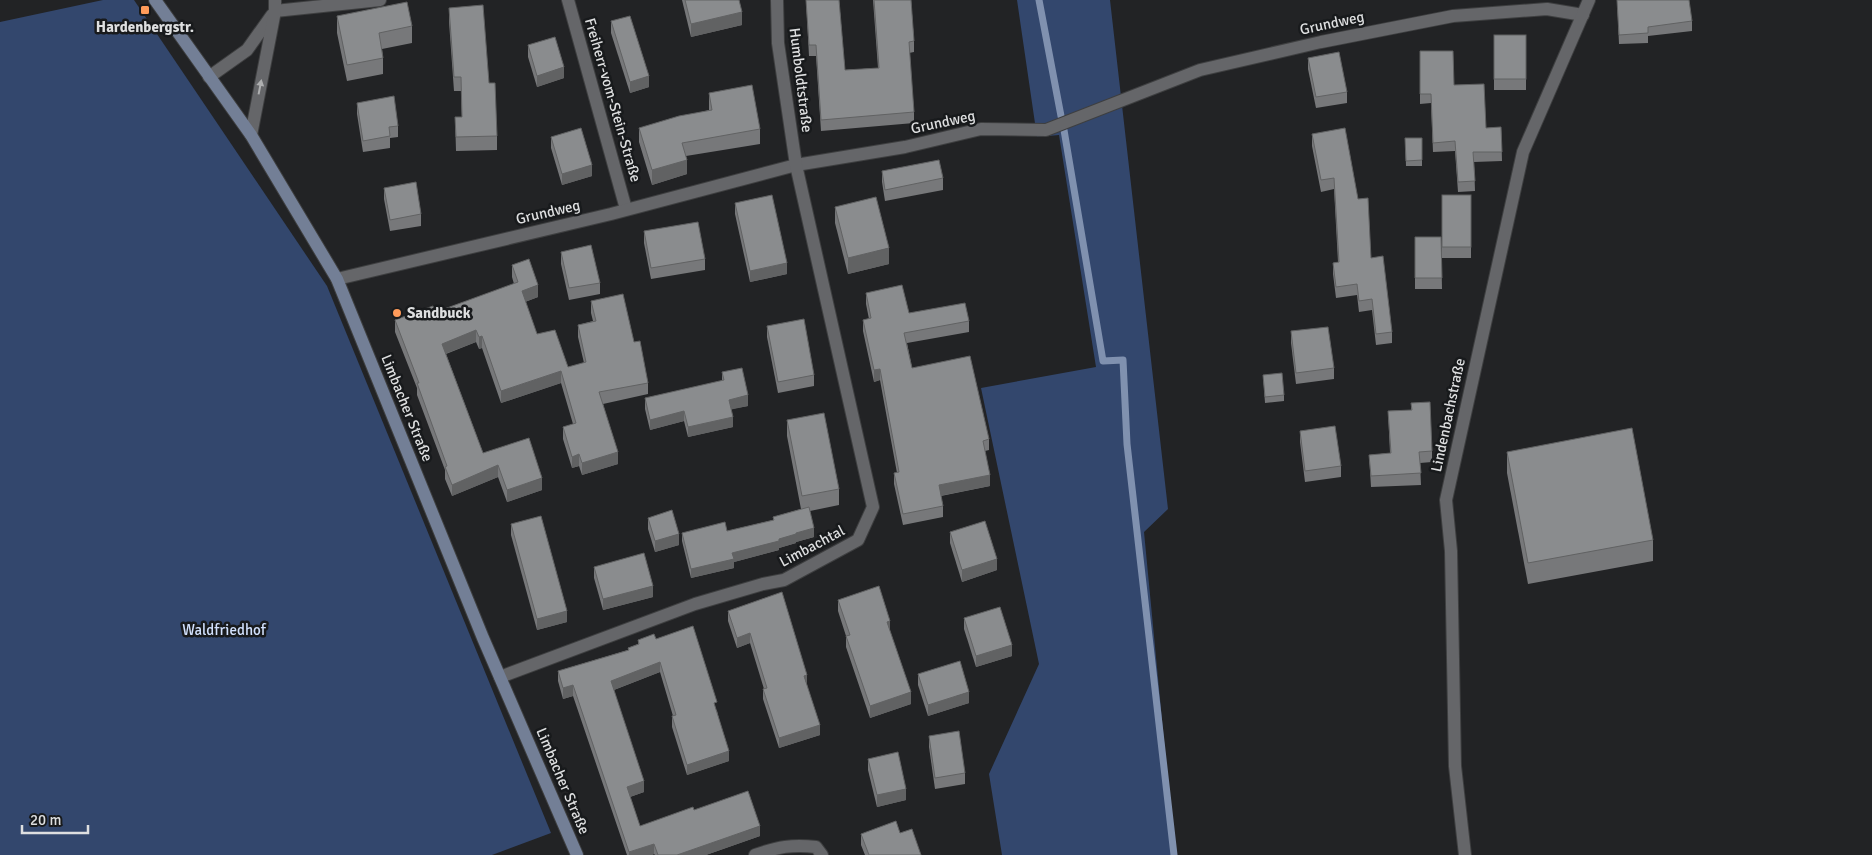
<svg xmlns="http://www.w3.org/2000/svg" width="1872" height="855" font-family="Signika,sans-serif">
<rect width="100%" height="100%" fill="#222325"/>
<g fill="#33476d">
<polygon points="103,0 134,0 327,286 551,833 492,855 0,855 0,22"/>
<polygon points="1017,0 1110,0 1168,509 1144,532 1175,855 1002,855 989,774 1039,664 981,388 1096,367 1059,135 1037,137"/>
</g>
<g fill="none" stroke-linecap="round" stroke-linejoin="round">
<g stroke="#8091af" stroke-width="7">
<polyline points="1039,0 1061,116"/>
<polyline points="1064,130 1103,361 1123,360 1127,444 1174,855"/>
</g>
<defs>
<g id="street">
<polyline points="568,0 626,209"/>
<polyline points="275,11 380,0"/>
<polyline points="209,77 247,50 272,15"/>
<polyline points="251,135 275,11 275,0"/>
<polyline points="337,279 611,214 796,165 905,147 981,129 1046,130 1200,70 1321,42 1453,16 1547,9 1583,15"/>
<polyline points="500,677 695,604 763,584 784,580 858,540 873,507 796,165 778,43 777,0"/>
<path d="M755,855C778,847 792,844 816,847L822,855"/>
<polyline points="1465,855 1455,766 1451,551 1446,500 1523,152 1589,0"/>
</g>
<polyline id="secondary" points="155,0 251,135 337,279 483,638 577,855"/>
</defs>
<use href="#street" stroke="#3e3f40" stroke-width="14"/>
<use href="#secondary" stroke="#3e3f40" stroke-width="14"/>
<use href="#street" stroke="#656669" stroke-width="12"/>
<use href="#secondary" stroke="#737f96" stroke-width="12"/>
</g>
<g fill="#77787a">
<polygon points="682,0 739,0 742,25 691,37"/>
<polygon points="806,0 839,0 845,70 878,68 873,0 911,0 914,41 914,52 909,53 914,112 914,123 821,131 816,56 809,56"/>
<polygon points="1617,0 1647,0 1692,21 1692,31 1648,36 1648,43 1619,44"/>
<polygon points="449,8 489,83 497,136 497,150 456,151 455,117 462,117 461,91 454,91 449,22"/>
<polygon points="337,16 412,26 412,43 382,49 383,58 383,74 347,81 337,33"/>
<polygon points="611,21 649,87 630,93 611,33"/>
<rect x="1494" y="35" width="32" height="55"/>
<polygon points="528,45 564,78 537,87 528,57"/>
<polygon points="1420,51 1454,85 1486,128 1501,127 1502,161 1474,162 1475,191 1458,192 1455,151 1433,152 1431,103 1420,104"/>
<polygon points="1308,58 1347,92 1347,103 1316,108 1308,69"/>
<polygon points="709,93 760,129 760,144 686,156 687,174 652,185 639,142 639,128 709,110"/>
<polygon points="357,103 398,126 398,137 390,138 390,148 363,152 357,114"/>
<polygon points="1312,134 1358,199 1371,258 1392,332 1392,343 1376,345 1372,310 1359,312 1357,295 1336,298 1333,274 1333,263 1338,262 1334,189 1321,192 1312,146"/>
<polygon points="551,137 592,176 562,185 551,148"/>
<polygon points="1405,138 1422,138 1422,166 1406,166"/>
<polygon points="882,171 943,178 943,190 885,201 882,182"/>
<polygon points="384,188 421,214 421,226 390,231 384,199"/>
<rect x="1442" y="195" width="29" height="63"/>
<polygon points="735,203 787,274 750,282 735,214"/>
<polygon points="835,207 889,264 848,274 835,223"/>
<polygon points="644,231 705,259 705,270 651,279 644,243"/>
<polygon points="1415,237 1441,237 1442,289 1415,289"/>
<polygon points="561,252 600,283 600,294 569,300 561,264"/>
<polygon points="512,265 538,297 525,302 537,334 568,367 584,363 578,337 578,325 593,321 591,313 591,301 634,342 648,383 648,394 603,404 618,464 582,475 579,466 572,468 563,439 563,427 573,424 561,383 501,403 482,348 479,349 476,342 446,354 483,453 542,490 507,502 498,477 452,496 445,479 445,470 417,395 417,388 395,332 395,320 436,312 514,284 512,277"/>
<polygon points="866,293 909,313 969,321 969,332 907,343 912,368 989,439 989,450 985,451 990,486 941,496 943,506 943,517 903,525 894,484 894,473 897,473 880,380 874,382 863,331 863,320 869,319 866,304"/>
<polygon points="767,326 814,375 814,386 778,393 767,337"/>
<polygon points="1291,331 1334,368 1334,379 1296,384 1291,343"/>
<polygon points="722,372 748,406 731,409 733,427 688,437 684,421 650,430 645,409 645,398 722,381"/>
<polygon points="1263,375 1284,395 1284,401 1265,403"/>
<polygon points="1411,403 1432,451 1432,462 1420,463 1421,485 1371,487 1369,455 1390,453 1388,411 1411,410"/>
<polygon points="787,420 839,489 839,505 810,511 814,537 796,542 796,543 779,548 779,550 734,562 734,568 691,578 682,541 682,533 727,531 773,520 773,517 801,509 787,436"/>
<polygon points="1300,431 1341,466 1341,477 1305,482 1300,442"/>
<polygon points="1507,452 1653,540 1653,561 1528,584 1507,473"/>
<polygon points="648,518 679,545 655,552 648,529"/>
<polygon points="511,524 567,622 537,630 511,535"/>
<polygon points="950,532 997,570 962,582 950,543"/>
<polygon points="594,567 653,597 603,610 594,578"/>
<polygon points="838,600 911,704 870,718 846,647 846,636 838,611"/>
<polygon points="728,611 807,685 820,735 779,748 763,699 763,689 764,689 750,643 737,648 728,621"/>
<polygon points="964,618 1012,656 976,667 964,629"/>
<polygon points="656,639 717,711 729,761 687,775 672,727 672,716 673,716 660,672 614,690 644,792 630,797 640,826 694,810 760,836 706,855 655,855 654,854 652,855 627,855 573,696 563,699 558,681 558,671 628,650 628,648 638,644 638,640"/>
<polygon points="918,674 969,703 928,716 918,685"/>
<polygon points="929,736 965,773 965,784 935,789 929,747"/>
<polygon points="868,759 906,800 877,807 868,770"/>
<polygon points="861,834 921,855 865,855 861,845"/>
</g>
<g fill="#616263">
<polygon points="742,12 742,25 691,37 691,24"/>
<polygon points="564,67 564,78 537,87 537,76"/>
<polygon points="649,76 649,87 630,93 630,82"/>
<polygon points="687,160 687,174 652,185 652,170"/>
<polygon points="592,165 592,176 562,185 562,174"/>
<polygon points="889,248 889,264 848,274 848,258"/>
<polygon points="787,263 787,274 750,282 750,271"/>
<polygon points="538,285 538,297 522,303 522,291"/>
<polygon points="476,330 476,342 442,355 442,344"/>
<polygon points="482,336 482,348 479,349 479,337"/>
<polygon points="880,369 880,380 874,382 874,370"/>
<polygon points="561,371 561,383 501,403 501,391"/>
<polygon points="748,395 748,406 729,410 729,400"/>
<polygon points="684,411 684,421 650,430 650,420"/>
<polygon points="733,417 733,427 688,437 688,427"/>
<polygon points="618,452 618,464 582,475 582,463"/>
<polygon points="579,454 579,466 572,468 572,457"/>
<polygon points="498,465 498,477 452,496 452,485"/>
<polygon points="990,475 990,486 939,496 939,485"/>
<polygon points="542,478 542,490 507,502 507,490"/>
<polygon points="814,528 814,537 796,542 796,543 779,548 779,550 734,562 734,568 691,578 691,569 732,553 796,533"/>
<polygon points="679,534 679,545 655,552 655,541"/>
<polygon points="997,559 997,570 962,582 962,570"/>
<polygon points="653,586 653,597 603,610 603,599"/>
<polygon points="567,611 567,622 537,630 537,619"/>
<polygon points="890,621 890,632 887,622"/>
<polygon points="750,633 750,643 737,648 737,638"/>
<polygon points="1012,645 1012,656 976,667 976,656"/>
<polygon points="660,662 660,672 611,691 611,681"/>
<polygon points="807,675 807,685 804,676"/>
<polygon points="573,685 573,696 563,699 563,688"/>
<polygon points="911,692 911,704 870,718 870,706"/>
<polygon points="969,692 969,703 928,716 928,705"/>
<polygon points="820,725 820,735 779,748 779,738"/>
<polygon points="729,751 729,761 687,775 687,765"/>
<polygon points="644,781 644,792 627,798 627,787"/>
<polygon points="906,789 906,800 877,807 877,795"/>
<polygon points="760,826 760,836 706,855 677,855"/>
<polygon points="654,844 654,854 652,855 629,855 629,852"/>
</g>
<g fill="#8a8c8e" stroke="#616263">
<polygon points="685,0 739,0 742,12 691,24"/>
<polygon points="806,0 839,0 845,70 879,68 874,0 911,0 914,41 909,42 914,112 821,120 816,45 809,45"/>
<polygon points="1617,0 1689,0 1692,21 1648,27 1648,33 1619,35"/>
<polygon points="407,2 412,26 379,33 383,58 347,65 337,16"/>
<polygon points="483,5 489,83 495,83 497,136 456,137 455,117 462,117 461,77 454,77 449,8"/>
<polygon points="630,16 649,76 630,82 611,21"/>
<rect x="1494" y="35" width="32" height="44"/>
<polygon points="555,37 564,67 537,76 528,45"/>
<polygon points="1420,51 1453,51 1454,85 1484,84 1486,128 1501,127 1502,152 1473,152 1475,181 1458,182 1455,141 1433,143 1431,94 1420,94"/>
<polygon points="1339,52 1347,92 1316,97 1308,58"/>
<polygon points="752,85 760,129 682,143 687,160 652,170 639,128 679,116 712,110 709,93"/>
<polygon points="394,96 398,126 389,127 390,136 363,141 357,103"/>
<polygon points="581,128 592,165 562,174 551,137"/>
<polygon points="1345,128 1358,199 1368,198 1371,258 1383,256 1392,332 1376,334 1372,299 1359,301 1357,284 1336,287 1333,263 1339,262 1334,178 1321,180 1312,134"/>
<polygon points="1405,138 1422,138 1422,160 1406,161"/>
<polygon points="939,160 943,178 885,190 882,171"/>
<polygon points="416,182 421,214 390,220 384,188"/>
<polygon points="772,195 787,263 750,271 735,203"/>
<rect x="1442" y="195" width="29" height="52"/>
<polygon points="876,197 889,248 848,258 835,207"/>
<polygon points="698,222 705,259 651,268 644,231"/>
<polygon points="1415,237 1441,237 1442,278 1415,278"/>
<polygon points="591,245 600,283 569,288 561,252"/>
<polygon points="529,259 538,285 522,291 537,334 555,330 568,367 586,362 578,325 596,321 591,301 623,294 634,342 640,341 648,383 599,392 618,452 582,463 579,454 572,457 563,427 576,423 561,371 501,391 482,336 479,337 476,330 442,344 483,453 529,438 542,478 507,490 498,465 452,485 445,467 447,466 417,383 419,383 395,320 433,306 436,312 518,282 512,265"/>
<polygon points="902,285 909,313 965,303 969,321 904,333 912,368 970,356 989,439 983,441 990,475 939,485 943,506 903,514 894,473 899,472 880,369 874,370 863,320 871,318 866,293"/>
<polygon points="804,319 814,375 778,382 767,326"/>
<polygon points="1328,327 1334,368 1296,373 1291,331"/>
<polygon points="742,368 748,395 729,400 733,417 688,427 684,411 650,420 645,398 724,380 722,372"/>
<polygon points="1282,373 1284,395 1265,397 1263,375"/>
<polygon points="1430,402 1432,451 1419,452 1421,473 1371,476 1369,455 1391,453 1388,411 1412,410 1411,403"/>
<polygon points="824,413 839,489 802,496 787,420"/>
<polygon points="1335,426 1341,466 1305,471 1300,431"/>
<polygon points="1632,428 1653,540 1528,563 1507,452"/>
<polygon points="809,507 814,528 796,533 796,534 779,539 779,541 732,553 734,559 691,569 682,533 725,522 727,531 774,520 773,517"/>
<polygon points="672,510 679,534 655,541 648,518"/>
<polygon points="541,516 567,611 537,619 511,524"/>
<polygon points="985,521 997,559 962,570 950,532"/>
<polygon points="644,553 653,586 603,599 594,567"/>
<polygon points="879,586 890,621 887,622 911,692 870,706 846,636 850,635 838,600"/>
<polygon points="782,592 807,675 804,676 820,725 779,738 763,689 767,688 750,633 737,638 728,611"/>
<polygon points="1000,607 1012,645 976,656 964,618"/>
<polygon points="693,626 717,702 714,703 729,751 687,765 672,716 676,715 660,662 611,681 644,781 627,787 640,826 693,807 694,810 748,791 760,826 677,855 658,855 654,844 629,852 573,685 563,688 558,671 629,650 628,648 639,644 638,640 654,634 656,639"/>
<polygon points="960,661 969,692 928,705 918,674"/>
<polygon points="959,731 965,773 935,778 929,736"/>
<polygon points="898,752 906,789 877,795 868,759"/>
<polygon points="896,821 900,833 912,829 921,855 869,855 861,834"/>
</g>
<defs><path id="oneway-solid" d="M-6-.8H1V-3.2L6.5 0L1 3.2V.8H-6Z" transform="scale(1.25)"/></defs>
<use fill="#aeafb0" href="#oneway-solid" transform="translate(260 87) rotate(-79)"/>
<g fill="#ff9b5a" stroke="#181a1c" stroke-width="2">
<rect x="140" y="5" width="10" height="10" rx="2.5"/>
<circle cx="397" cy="313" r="5"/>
</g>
<g text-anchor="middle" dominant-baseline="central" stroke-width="5" stroke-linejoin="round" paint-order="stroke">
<g font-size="15" fill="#dedfe0" stroke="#181a1c">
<text transform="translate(1332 23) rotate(-12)">Grundweg</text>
<text transform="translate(801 80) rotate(83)">Humboldtstraße</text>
<text transform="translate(613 100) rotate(74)">Freiherr-vom-Stein-Straße</text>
<text transform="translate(943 122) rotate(-12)">Grundweg</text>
<text transform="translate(548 212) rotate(-13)">Grundweg</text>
<text transform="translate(407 408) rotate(68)">Limbacher Straße</text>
<text transform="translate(1448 415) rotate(-78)">Lindenbachstraße</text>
<text transform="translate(812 546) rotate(-28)">Limbachtal</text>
<text transform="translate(563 781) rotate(67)">Limbacher Straße</text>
</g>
<g font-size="15" font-weight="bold" fill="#dedfe0" stroke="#181a1c">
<text x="145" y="27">Hardenbergstr.</text>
<text x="407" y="313" text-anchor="start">Sandbuck</text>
</g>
<g font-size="15" fill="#d2e1fd" stroke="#181a1c">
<text x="224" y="630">Waldfriedhof</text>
</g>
</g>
<path d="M22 825v8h66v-8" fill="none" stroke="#dedfe0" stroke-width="2.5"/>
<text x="30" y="825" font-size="15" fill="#dedfe0" stroke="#181a1c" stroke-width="4" paint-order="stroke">20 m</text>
</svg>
